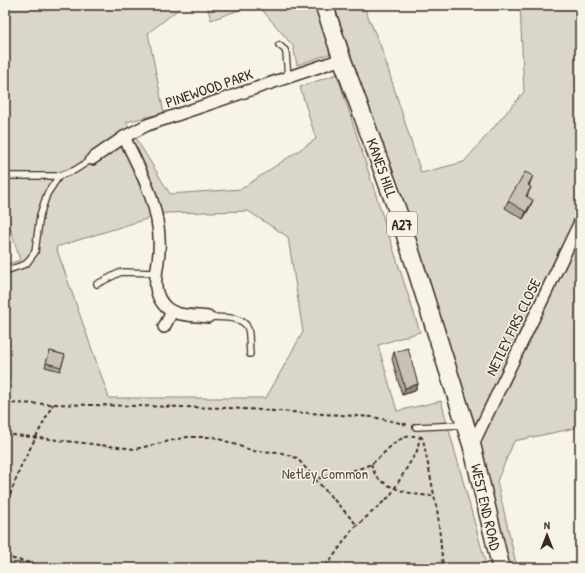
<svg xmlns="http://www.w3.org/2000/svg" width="585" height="573" font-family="'Patrick Hand',sans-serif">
<rect width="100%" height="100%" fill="#f7f3e8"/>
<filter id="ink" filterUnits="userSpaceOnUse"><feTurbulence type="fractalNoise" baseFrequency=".025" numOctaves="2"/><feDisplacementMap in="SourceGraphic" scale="8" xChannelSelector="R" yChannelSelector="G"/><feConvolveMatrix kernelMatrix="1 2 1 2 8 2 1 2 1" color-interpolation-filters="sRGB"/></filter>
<g filter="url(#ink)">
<g fill="#dbd6cb" stroke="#8b8074" fill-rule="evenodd">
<path d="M5,5H184L148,33L164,113L126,122L170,194L241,189L316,139L300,87L337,74L420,332L378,345L397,411L441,401L487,568H5V265L20,260L5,211ZM248,211L288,237L303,332L266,398H109L56,247L166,213Z"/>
<polygon points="207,5 253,5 211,20"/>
<polygon points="258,5 316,5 332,53 297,65 293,46"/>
<polygon points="334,5 363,5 381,47 421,173 464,162 524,92 520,5 580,5 580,427 514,441 497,481 517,568 508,568 431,293"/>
</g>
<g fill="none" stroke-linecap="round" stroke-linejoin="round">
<defs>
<g id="lane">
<polyline points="279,45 285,50 286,53 288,77"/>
<polyline points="5,176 59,176 75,170 92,159"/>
<polyline points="5,271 26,264 35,252 40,215 47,194 59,176"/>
<polyline points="97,284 121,272 156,273"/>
<path d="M208,317C219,318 244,315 248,329C250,336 249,346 250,354"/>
<polyline points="416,427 463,425"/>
</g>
<g id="street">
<path d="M124,137C142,173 162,210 159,252C158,270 150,288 163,304C172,317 194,315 208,317"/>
<polyline points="92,159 124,137 147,125 342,59"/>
<polyline points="164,327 172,312"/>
<polyline points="472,446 580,222"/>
</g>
<polyline id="primary" points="324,5 342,59 399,215 472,446 501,568"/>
</defs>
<use href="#lane" stroke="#3b2a1e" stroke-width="8"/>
<use href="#street" stroke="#3b2a1e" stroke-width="14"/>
<use href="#primary" stroke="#3b2a1e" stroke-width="20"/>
<g stroke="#3b2a1e" stroke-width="2" stroke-dasharray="4 3" stroke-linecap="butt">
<polyline points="5,403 228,408 373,417 409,425"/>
<path d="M5,434L135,449L187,437H214L253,451L279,452L297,458L315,479C333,475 352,472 369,465C384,458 393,435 415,436"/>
<polyline points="420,436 423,439 438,515 443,568"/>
<path d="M371,464C373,468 374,475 378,478C391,490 417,496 434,496"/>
<polyline points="315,479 357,525"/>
<polyline points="5,508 21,466 53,404"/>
<polyline points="5,557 52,568"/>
<polyline points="18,568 20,561"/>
<polyline points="318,568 328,564 352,530 390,496 417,451 420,436"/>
</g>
<use href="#lane" stroke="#f7f3e8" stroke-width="5.5"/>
<use href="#street" stroke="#f7f3e8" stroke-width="11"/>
<use href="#primary" stroke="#f7f3e8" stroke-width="17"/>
</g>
<g fill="#aca69d" stroke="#3b2a1e">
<polygon points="530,183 529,186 528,194 527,196 530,207 523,219 505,208 508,201"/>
<polygon points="50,351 65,355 60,371 45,367"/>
<polygon points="394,352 418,384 415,391 402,395 392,359"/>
</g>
<g fill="#8c877f" stroke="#3b2a1e">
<polygon points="533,176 530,183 525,192 528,185"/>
<polygon points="531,187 528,194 523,203 526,196"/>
<polygon points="533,200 530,207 523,219 526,212"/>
<polygon points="418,384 415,391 402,395 405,388"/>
</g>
<g fill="#c8c1b6" stroke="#3b2a1e">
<polygon points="525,172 533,176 528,185 531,187 526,196 533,200 526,212 508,201"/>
<polygon points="408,348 418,384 405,388 394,352"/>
<polygon points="50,351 65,355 61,367 46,363"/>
</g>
</g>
<g text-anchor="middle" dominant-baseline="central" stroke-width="3" stroke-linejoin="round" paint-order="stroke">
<rect fill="#f7f3e8" stroke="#73665b" stroke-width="1" x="387" y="212" width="30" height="24" rx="3"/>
<g font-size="14" font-weight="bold" fill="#3b2a1e">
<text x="402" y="224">A27</text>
</g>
<g font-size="15" fill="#3b2a1e" stroke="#f7f3e8">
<text transform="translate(209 88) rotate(-19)">PINEWOOD PARK</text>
<text transform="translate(382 168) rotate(70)">KANES HILL</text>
<text transform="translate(513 327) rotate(-64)">NETLEY FIRS CLOSE</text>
<text transform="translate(486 507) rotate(77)">WEST END ROAD</text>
</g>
<g font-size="15" fill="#5b4c41" stroke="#f7f3e8">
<text x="325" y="473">Netley Common</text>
</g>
</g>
<rect width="585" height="573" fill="none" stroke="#f7f3e8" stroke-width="20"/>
<rect x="10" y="10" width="565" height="553" fill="none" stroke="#3b2a1e" stroke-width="1.5" filter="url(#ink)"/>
<g transform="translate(547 535)" stroke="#f7f3e8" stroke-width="3" paint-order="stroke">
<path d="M0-3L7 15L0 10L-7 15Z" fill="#3b2a1e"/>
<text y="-6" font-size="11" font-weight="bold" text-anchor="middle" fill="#3b2a1e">N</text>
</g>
</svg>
